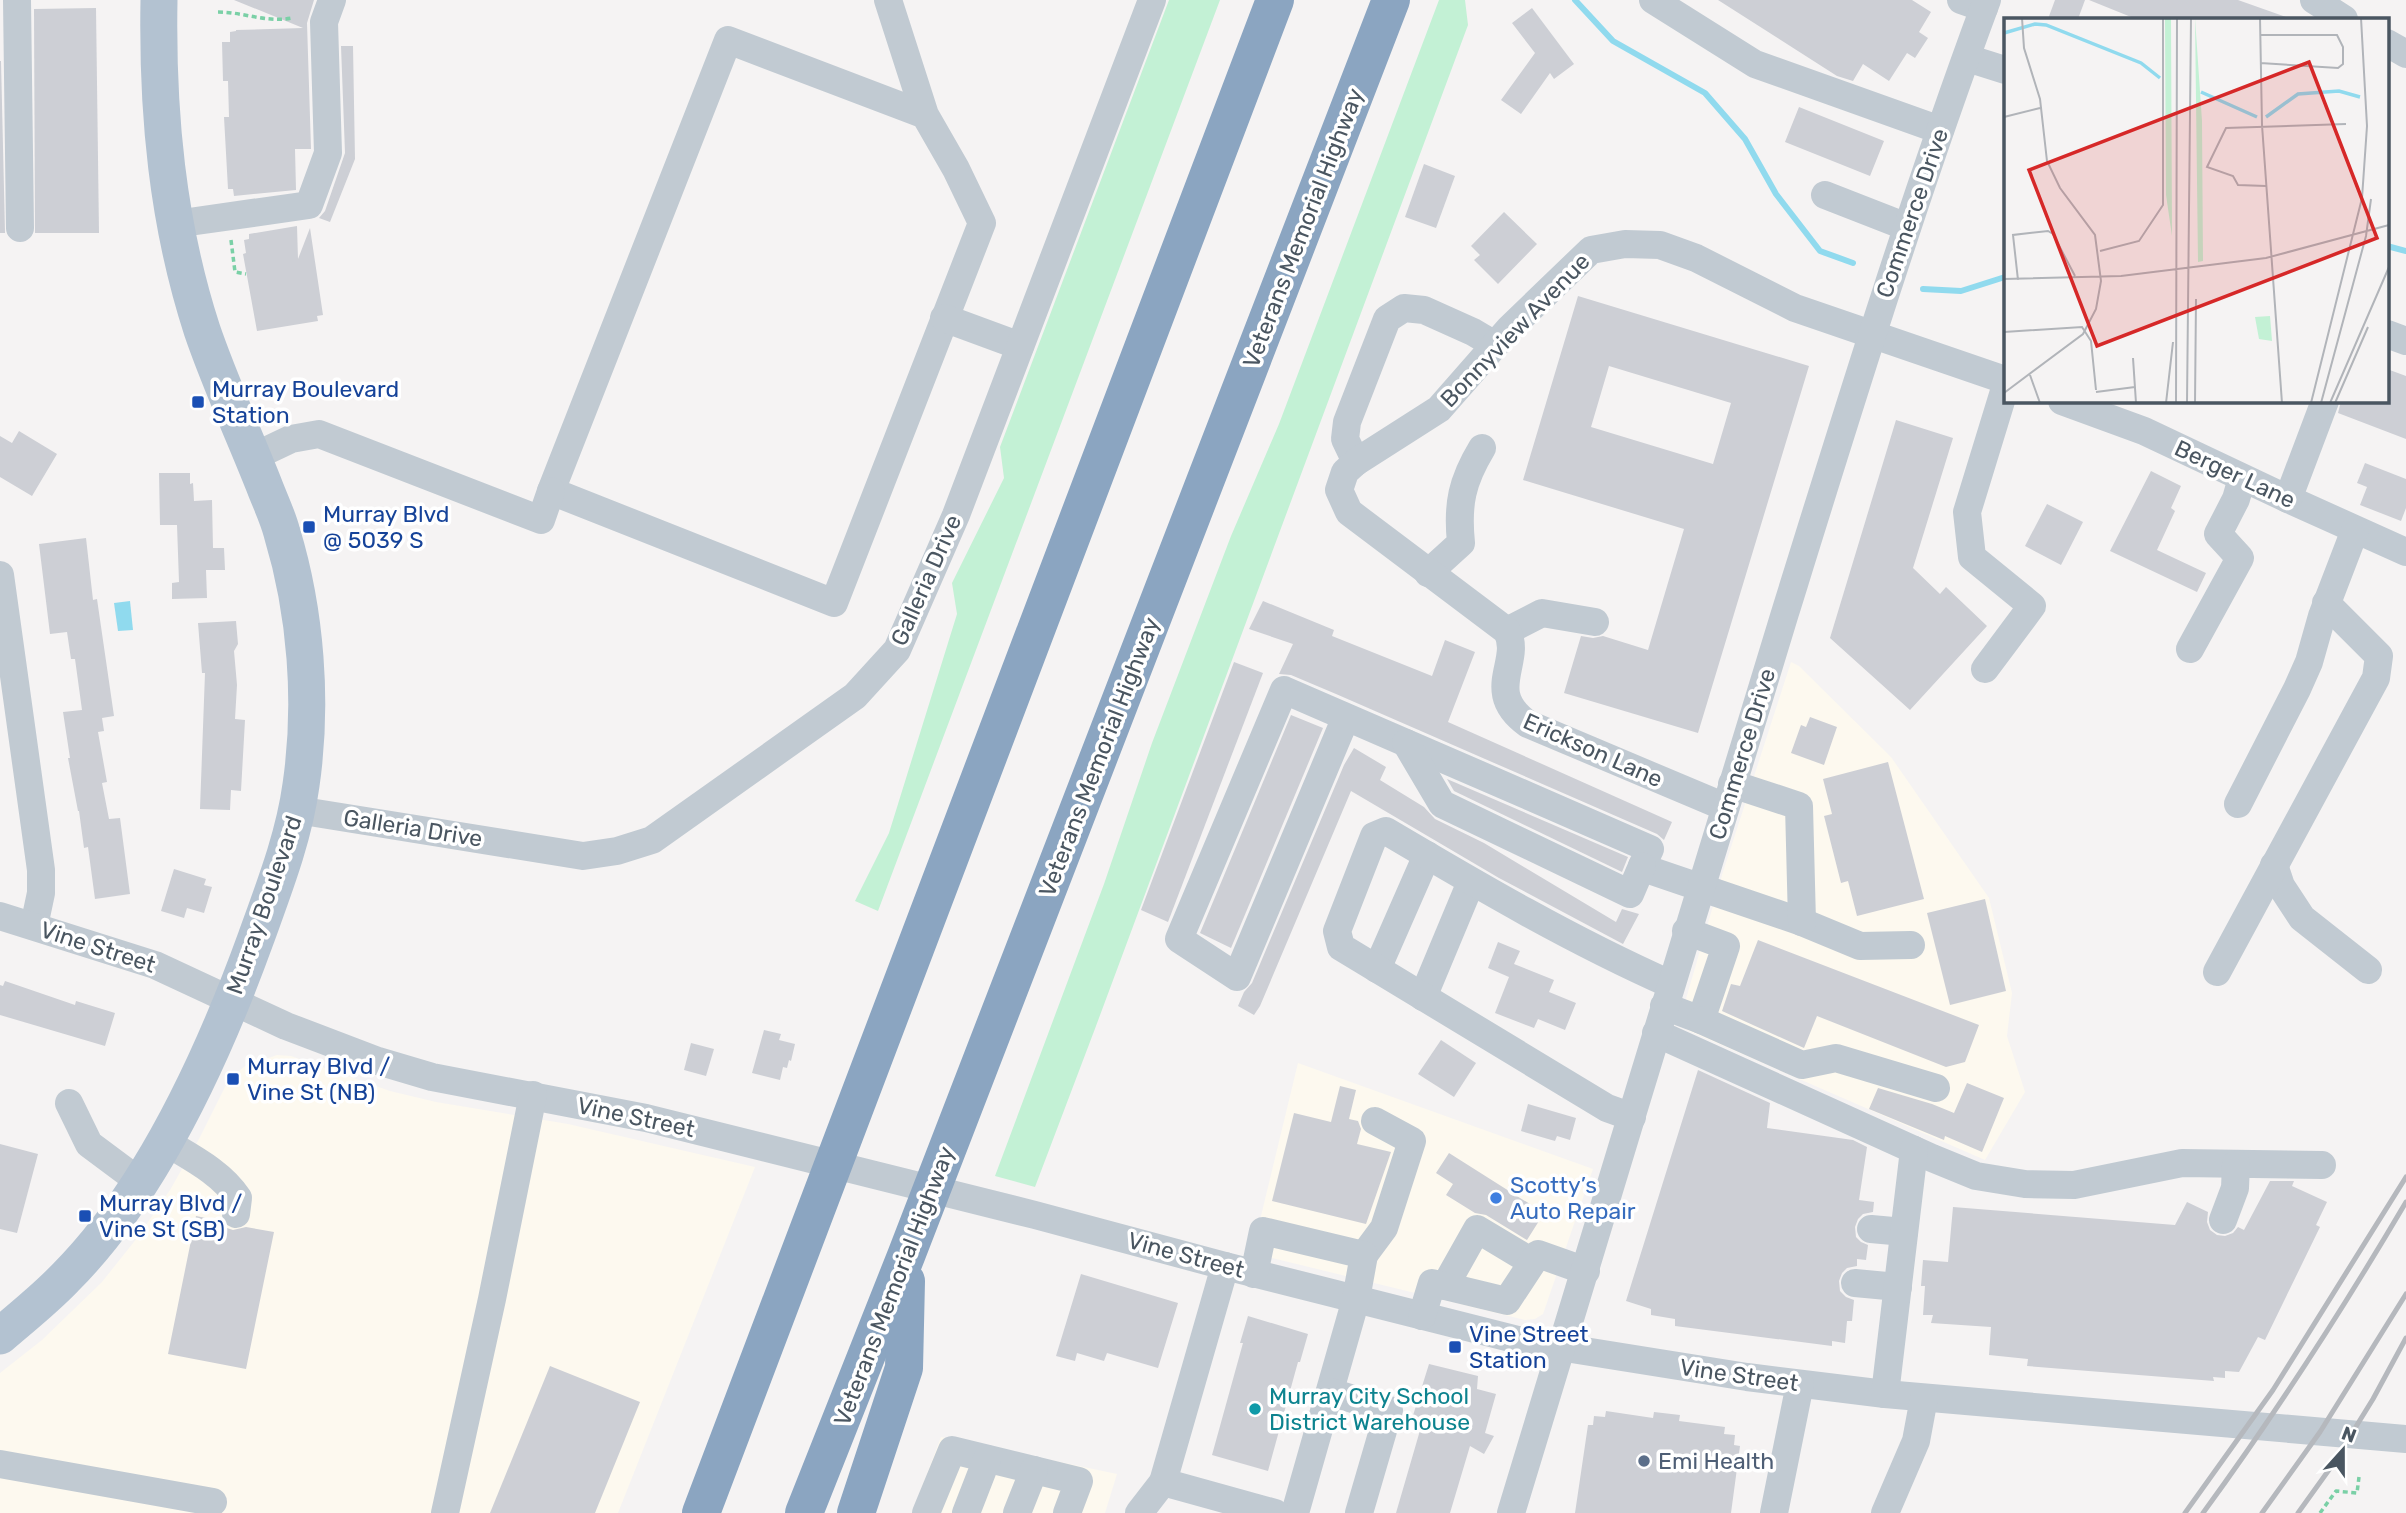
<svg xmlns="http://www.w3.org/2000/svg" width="2406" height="1513" font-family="Rubik,sans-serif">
<rect width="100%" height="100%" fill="#f5f3f3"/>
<g fill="#fdf9ef">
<polygon points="1791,662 1799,666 1891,757 1989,898 2012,993 2007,1036 2025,1092 1985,1160 1687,1030 1679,1023 1722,875"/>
<polygon points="277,1055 291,1056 390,1091 436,1102 568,1124 755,1167 618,1513 0,1513 0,1373 42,1340 102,1282 137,1238 170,1190 199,1139 225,1087 233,1076 245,1066"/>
<polygon points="1298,1063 1593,1169 1543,1314 1535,1319 1525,1320 1252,1253"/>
<polygon points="941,1437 1117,1474 1105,1513 912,1513"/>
</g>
<g fill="#c3f1d5">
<polygon points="1169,0 1220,0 878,911 855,901 889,833 957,614 952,583 1004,478 1000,447"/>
<polygon points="1439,0 1465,0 1468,25 1096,1026 1035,1187 995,1176 1104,884 1152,743 1231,536 1279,424"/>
</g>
<polygon fill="#90daee" points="130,601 133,630 118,631 114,603"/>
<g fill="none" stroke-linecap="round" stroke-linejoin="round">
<g stroke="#90daee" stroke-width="6">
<polyline points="1575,0 1613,41 1705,93 1745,139 1776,194 1820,251 1853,263"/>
<polyline points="2387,246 2406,251"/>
<polyline points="1923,289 1961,291 2005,277"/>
</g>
</g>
<g fill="#cdcfd5" fill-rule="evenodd">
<polygon points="234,0 314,0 307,23 311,149 295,149 296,190 234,196 233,189 228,189 224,117 229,117 228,81 223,81 222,42 230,42 230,32 236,31 236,30 303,28"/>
<polygon points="1718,0 1912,0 1931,12 1919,32 1928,38 1915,58 1907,53 1889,81 1863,64 1853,81 1837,76"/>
<polygon points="2055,0 2085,0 2078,19 2048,19"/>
<polygon points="2089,0 2238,0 2286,17 2285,19 2136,19"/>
<polygon points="96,8 99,233 35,233 34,9"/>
<polygon points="1532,8 1574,64 1554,79 1550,73 1521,114 1501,100 1535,53 1512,23"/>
<polygon points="341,46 353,46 355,159 330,222 319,218 325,211 345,153"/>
<polygon points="0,61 1,61 5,233 0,233"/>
<polygon points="1799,107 1884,141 1870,176 1785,142"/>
<polygon points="1424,164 1455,176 1436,228 1405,217"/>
<polygon points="1504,212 1537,244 1498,284 1474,260 1480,255 1471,246"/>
<polygon points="297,226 298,259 310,228 323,315 317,316 318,321 257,331 243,254 246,253 244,240 249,239 249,234"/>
<path d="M1578,296L1809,366L1698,733L1564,693L1581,636L1593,638L1603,636L1648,650L1684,529L1523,480ZM1609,366L1731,403L1713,464L1591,427Z"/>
<polygon points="2387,369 2406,376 2406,439 2338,413 2341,401 2387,401"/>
<polygon points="1896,420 1953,438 1913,568 1940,594 1946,587 1987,626 1910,710 1830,638"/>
<polygon points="19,431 57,454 32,496 0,477 0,436 12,443"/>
<polygon points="2365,463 2406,479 2406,508 2401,521 2360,505 2367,487 2357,483"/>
<polygon points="2151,471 2181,486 2171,508 2175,511 2157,550 2206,573 2197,592 2110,551"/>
<polygon points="159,473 190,473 190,484 193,483 194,501 212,500 213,548 224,548 225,570 206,570 207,598 172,599 172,583 179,582 177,525 160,525"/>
<polygon points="2047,504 2083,522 2061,565 2025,546"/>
<polygon points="86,538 93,600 97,599 114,716 102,718 104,731 98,732 107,782 102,783 109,819 120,818 130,894 95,899 88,847 84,848 79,811 78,811 68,758 70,758 63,712 82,710 75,659 71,659 67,632 50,634 39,544"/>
<polygon points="1263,601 1334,630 1332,636 1432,676 1445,640 1475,652 1448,722 1672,822 1664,840 1657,834 1336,694 1291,675 1279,674 1293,644 1249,629"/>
<polygon points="236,621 238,644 234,651 237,685 235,719 245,720 241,791 231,790 230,810 200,809 205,673 202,673 198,623"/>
<polygon points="1234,662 1263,673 1168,922 1141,910"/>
<polygon points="1291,715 1323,728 1231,948 1200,933"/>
<polygon points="1810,717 1837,727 1824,765 1791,753 1801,725 1806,727"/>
<polygon points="1354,748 1386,767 1380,780 1424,807 1435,819 1484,843 1616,922 1622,909 1639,914 1623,944 1499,878 1351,791 1260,1006 1254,1015 1238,1006 1244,992 1252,983 1344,765"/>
<polygon points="1888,762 1924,899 1857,916 1848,881 1841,883 1824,816 1832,814 1823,779"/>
<polygon points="1447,779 1628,857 1622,872 1454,791"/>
<polygon points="174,869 206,879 204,885 212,887 204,913 187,908 184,918 161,911"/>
<polygon points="1985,899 2006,991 1950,1005 1927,913"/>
<polygon points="1758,940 1979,1025 1965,1062 1946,1067 1817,1016 1804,1048 1722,1011 1731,984 1740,986"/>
<polygon points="1498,942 1520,951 1514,964 1554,980 1549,992 1576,1003 1565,1030 1538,1019 1534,1028 1495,1013 1509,977 1488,968"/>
<polygon points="5,981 75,1005 76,1001 115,1013 105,1046 0,1015 0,985 3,986"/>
<polygon points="764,1030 781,1034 779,1040 795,1044 791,1061 789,1060 787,1068 783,1067 780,1080 752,1073"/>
<polygon points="1441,1040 1476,1063 1454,1097 1418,1074"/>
<polygon points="691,1043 714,1049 706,1076 684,1070"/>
<polygon points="1698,1070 1770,1103 1767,1128 1853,1140 1867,1147 1859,1200 1874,1202 1873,1212 1863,1214 1858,1219 1855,1227 1856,1237 1861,1242 1868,1245 1866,1260 1857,1259 1857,1266 1847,1268 1842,1273 1839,1281 1840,1291 1846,1297 1854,1300 1852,1321 1847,1321 1845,1343 1832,1341 1832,1346 1675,1326 1675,1319 1651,1315 1651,1309 1626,1301"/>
<polygon points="1967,1083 2004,1098 1982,1152 1945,1136 1944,1140 1869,1109 1878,1088 1932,1104 1954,1113"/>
<polygon points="1340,1086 1356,1090 1349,1119 1358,1121 1361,1129 1357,1144 1391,1152 1366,1224 1272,1201 1294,1113 1331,1122"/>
<polygon points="1528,1104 1576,1118 1570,1140 1557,1136 1555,1141 1521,1131"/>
<polygon points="0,1144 38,1154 17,1233 0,1229"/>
<polygon points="1449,1153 1544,1213 1527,1240 1486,1215 1475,1213 1446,1195 1453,1184 1436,1173"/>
<polygon points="2270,1181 2294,1181 2292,1186 2327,1202 2316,1225 2320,1227 2265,1340 2258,1337 2239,1372 2225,1371 2225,1378 2213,1377 2214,1381 2027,1366 2028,1359 1989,1355 1991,1327 1931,1323 1933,1315 1923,1315 1925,1286 1921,1286 1923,1260 1948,1262 1953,1207 2175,1225 2187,1202 2208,1212 2207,1222 2210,1230 2217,1235 2225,1236 2233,1233 2238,1227 2244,1230"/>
<polygon points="196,1216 221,1221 227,1228 233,1230 246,1227 274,1232 246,1369 168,1354"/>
<polygon points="1081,1274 1178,1303 1158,1368 1107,1353 1104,1361 1077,1353 1075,1361 1056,1356"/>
<polygon points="1248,1316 1308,1334 1300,1362 1298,1362 1268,1471 1212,1455 1243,1343 1240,1343"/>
<polygon points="1429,1364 1478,1376 1477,1389 1496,1394 1485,1433 1494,1436 1484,1454 1470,1446 1450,1513 1396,1513 1421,1427 1410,1425"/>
<polygon points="550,1366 640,1402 595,1513 490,1513"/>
<polygon points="1606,1411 1653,1418 1654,1412 1680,1415 1679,1421 1725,1427 1724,1434 1735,1435 1734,1445 1740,1446 1731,1513 1575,1513 1588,1425 1593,1425 1594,1416 1605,1417"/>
</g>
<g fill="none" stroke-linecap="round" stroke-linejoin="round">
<g stroke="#7ad0a6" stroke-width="3.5" stroke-dasharray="5 3.5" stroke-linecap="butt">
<path d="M218,12C243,12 267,23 292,18"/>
<polyline points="231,240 235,272 246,274"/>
<polyline points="2320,1513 2336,1491 2357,1493 2359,1477"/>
</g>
<g stroke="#c1cad2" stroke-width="28">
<polyline points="17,0 20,228"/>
<polyline points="888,0 925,115 956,169 982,223 834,603 551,491 728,40 925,115"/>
<polyline points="1653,0 1755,64 1940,130"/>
<polyline points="1961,0 1984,8"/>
<polyline points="2314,0 2344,19"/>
<polyline points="2387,43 2406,54"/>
<polyline points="1967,58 2005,70"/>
<polyline points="1825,195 1907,227"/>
<polyline points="175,224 309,205 328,153 324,22 332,0"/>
<polyline points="944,318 1020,346"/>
<polyline points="2387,334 2406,341"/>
<polyline points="2062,401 2144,431 2288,499 2406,552"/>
<polyline points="253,457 291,439 319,434 541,520 551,491"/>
<polyline points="1356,462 1345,439 1347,422 1387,319 1404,308 1424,310 1473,332 1495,345"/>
<polyline points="2288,499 2325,401"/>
<path d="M1428,573L1461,543C1457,504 1462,481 1482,448"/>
<polyline points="0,575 41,870 41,893 34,926"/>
<polyline points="1507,631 1542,613 1595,622"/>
<polyline points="2190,649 2240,558 2218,534 2236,499 2242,478"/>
<polyline points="1985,669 2032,606 1972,557 1967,512 2005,388"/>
<path d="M1346,717L1237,977L1179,939L1284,690C1406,742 1528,796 1650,849L1642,866L1655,872L1802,922L1860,946L1911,945"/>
<polyline points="1406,743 1442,804 1630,894 1642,866"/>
<polyline points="1732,784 1799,806 1802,922"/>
<polyline points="2238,804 2297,689 2309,662 2322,616 2355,530"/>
<path d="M1725,807L1528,724C1482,691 1523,662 1507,631L1349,512L1339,490L1345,472L1356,462L1439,409L1510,328L1591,250L1625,244L1660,245L1696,258L1795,308L2005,380"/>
<polyline points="297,810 583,856 617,851 652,840 855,696 897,650 956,515 1152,0"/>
<polyline points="2274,865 2281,886 2302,918 2368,970"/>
<polyline points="0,916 155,965 286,1026 378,1061 432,1077 646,1118 1035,1215 1225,1266 1522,1341 1747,1377 1885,1394 2406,1439"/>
<polyline points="1377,969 1427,855"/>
<polyline points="2217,972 2376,678 2379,656 2326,603"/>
<polyline points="1423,997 1471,882"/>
<polyline points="1664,1006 1701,1020 1726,946 1686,931"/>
<polyline points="1701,1020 1802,1065 1836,1058 1936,1088"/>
<polyline points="1656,1033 1932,1158 1976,1176 2025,1184 2074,1185 2182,1163 2322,1165"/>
<polyline points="69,1103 89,1144 140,1182"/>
<path d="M1632,1117L1607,1108L1341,947L1337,931L1374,836L1386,831C1479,886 1571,940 1670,984"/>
<path d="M164,1141C190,1157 221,1172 238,1198L236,1214"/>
<polyline points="2223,1220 2235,1188 2236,1164"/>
<polyline points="1871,1229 1904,1232"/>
<polyline points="1364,1255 1384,1228 1412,1141 1375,1121"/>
<polyline points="1254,1274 1263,1231 1364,1255 1356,1299 1295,1513"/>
<polyline points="1855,1283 1898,1287"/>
<polyline points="1445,1286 1477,1229 1532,1262"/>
<polyline points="1422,1316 1432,1283 1507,1301 1538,1254 1586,1271"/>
<polyline points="1330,1392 1389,1410 1359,1513"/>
<polyline points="1885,1394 1914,1150"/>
<polyline points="0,1464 213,1502"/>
<polyline points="1163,1482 1275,1513"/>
<polyline points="445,1513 492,1299 533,1095"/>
<polyline points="926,1513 952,1450 1079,1481 1067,1513"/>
<polyline points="966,1513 987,1459"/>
<polyline points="1017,1513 1034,1470"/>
<polyline points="1139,1513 1163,1482 1225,1266"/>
<path d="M1511,1513C1603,1213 1692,913 1785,613C1849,407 1912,202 1987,0"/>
<polyline points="1774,1513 1800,1384"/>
<polyline points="1885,1513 1916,1441 1924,1398"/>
</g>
<path stroke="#b3c2d1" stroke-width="37" d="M0,1336C22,1317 45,1299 65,1278C153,1190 214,1054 256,938C274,888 294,837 301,785C313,703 306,612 282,533C278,517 270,501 264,485C244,434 220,383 202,330C167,222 157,112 159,0"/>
<g stroke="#8ba5c1" stroke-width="38">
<polyline points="701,1513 1275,0"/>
<polyline points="804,1513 906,1256 1391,0"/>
<polyline points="856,1513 904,1368 906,1281"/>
</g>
<g stroke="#b5b8bd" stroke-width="5">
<polyline points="2185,1513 2273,1390 2406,1177"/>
<path d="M2203,1513C2276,1413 2343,1309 2406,1202"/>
<polyline points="2262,1513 2320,1432 2406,1294"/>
<polyline points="2298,1513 2331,1467 2373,1399 2406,1338"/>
</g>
</g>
<g fill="#1a4fb4" stroke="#fff" stroke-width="2.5">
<rect x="191" y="395" width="14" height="14" rx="3.5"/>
<rect x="302" y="520" width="14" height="14" rx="3.5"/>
<rect x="226" y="1072" width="14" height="14" rx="3.5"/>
<rect x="78" y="1209" width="14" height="14" rx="3.5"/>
<rect x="1448" y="1340" width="14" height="14" rx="3.5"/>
</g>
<circle fill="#3f7fe0" stroke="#fff" stroke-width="2.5" cx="1496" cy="1198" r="7"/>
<circle fill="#0f9aa8" stroke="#fff" stroke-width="2.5" cx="1255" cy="1409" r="7"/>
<circle fill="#5c6f8a" stroke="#fff" stroke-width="2.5" cx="1644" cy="1461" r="7"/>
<g text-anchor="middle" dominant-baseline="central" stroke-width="7" stroke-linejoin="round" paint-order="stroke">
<g font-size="23" fill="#4a5661" stroke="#fff">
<text transform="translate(1912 213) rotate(-71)">Commerce Drive</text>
<text transform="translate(1303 228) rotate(-69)">Veterans Memorial Highway</text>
<text transform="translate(1515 330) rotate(-46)">Bonnyview Avenue</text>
<text transform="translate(2235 474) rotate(25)">Berger Lane</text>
<text transform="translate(926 580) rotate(-66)">Galleria Drive</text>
<text transform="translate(1593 750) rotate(24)">Erickson Lane</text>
<text transform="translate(1742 754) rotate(-73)">Commerce Drive</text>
<text transform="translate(1099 757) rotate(-69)">Veterans Memorial Highway</text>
<text transform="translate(413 828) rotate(9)">Galleria Drive</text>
<text transform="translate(264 905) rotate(-71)">Murray Boulevard</text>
<text transform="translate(98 947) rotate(18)">Vine Street</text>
<text transform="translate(636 1117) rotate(12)">Vine Street</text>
<text transform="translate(1186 1255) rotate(15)">Vine Street</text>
<text transform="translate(894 1286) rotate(-69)">Veterans Memorial Highway</text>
<text transform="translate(1739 1375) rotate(8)">Vine Street</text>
</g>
<g font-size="23" fill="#164399" stroke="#fff" text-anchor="start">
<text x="212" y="389">Murray Boulevard<tspan x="212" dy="26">Station</tspan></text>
<text x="323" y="514">Murray Blvd<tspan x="323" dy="26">@ 5039 S</tspan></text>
<text x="247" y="1066">Murray Blvd /<tspan x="247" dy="26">Vine St (NB)</tspan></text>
<text x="99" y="1203">Murray Blvd /<tspan x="99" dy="26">Vine St (SB)</tspan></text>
<text x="1469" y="1334">Vine Street<tspan x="1469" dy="26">Station</tspan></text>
</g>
<g font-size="23" fill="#366cbe" stroke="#fff" text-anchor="start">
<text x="1510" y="1185">Scotty’s<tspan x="1510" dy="26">Auto Repair</tspan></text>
</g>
<g font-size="23" fill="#0d838f" stroke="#fff" text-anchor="start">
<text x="1269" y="1396">Murray City School<tspan x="1269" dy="26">District Warehouse</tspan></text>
</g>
<g font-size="23" fill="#4e5e75" stroke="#fff" text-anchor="start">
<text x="1658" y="1461">Emi Health</text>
</g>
</g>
<g transform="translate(2004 18)">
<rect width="385" height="385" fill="#f5f3f3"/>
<path d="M161,0H167L168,218L162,177ZM191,0L198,103L199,243L194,244ZM266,298L268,323L255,321L251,299Z" fill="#c3f1d5"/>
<path fill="none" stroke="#90daee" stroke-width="3.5" d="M0,15L31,6L42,7L137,45L156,60M197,74L253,99M262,99L294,76L335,73L356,79"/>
<path fill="none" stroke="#b1b4b9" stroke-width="2" d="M256,0L258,107L278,385M256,17H333L339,29V46L334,50L256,45M0,99L36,90M262,168L234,167L229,158L203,149L222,110L342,106M96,233L135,223L159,187V0M0,261L117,258L262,240L385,207M14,262L9,217L44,213L49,216L71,258M0,314L78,309L87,323L92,372M129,340L132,385M26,357L36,385M92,374L131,369M0,375L79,316L92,291L97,263L91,217L56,170L43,143L36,81L20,30L18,0M162,385L169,324M172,385L173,0M183,385L187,0M191,385L192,281M307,385L358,180L363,108L357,0M317,385L362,218L367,181M326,385L385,249M331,385L364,309"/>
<path fill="#d62828" fill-opacity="0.15" stroke="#d62828" stroke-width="3.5" d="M305,44L373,220L93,328L25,152Z"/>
<rect width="385" height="385" fill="none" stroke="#4a5661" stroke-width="3.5"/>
</g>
<g transform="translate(2343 1450) rotate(21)" stroke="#ffffff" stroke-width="5" paint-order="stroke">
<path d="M0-5L12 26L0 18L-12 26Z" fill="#4a5661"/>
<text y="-10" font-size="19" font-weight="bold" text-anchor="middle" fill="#4a5661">N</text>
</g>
</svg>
